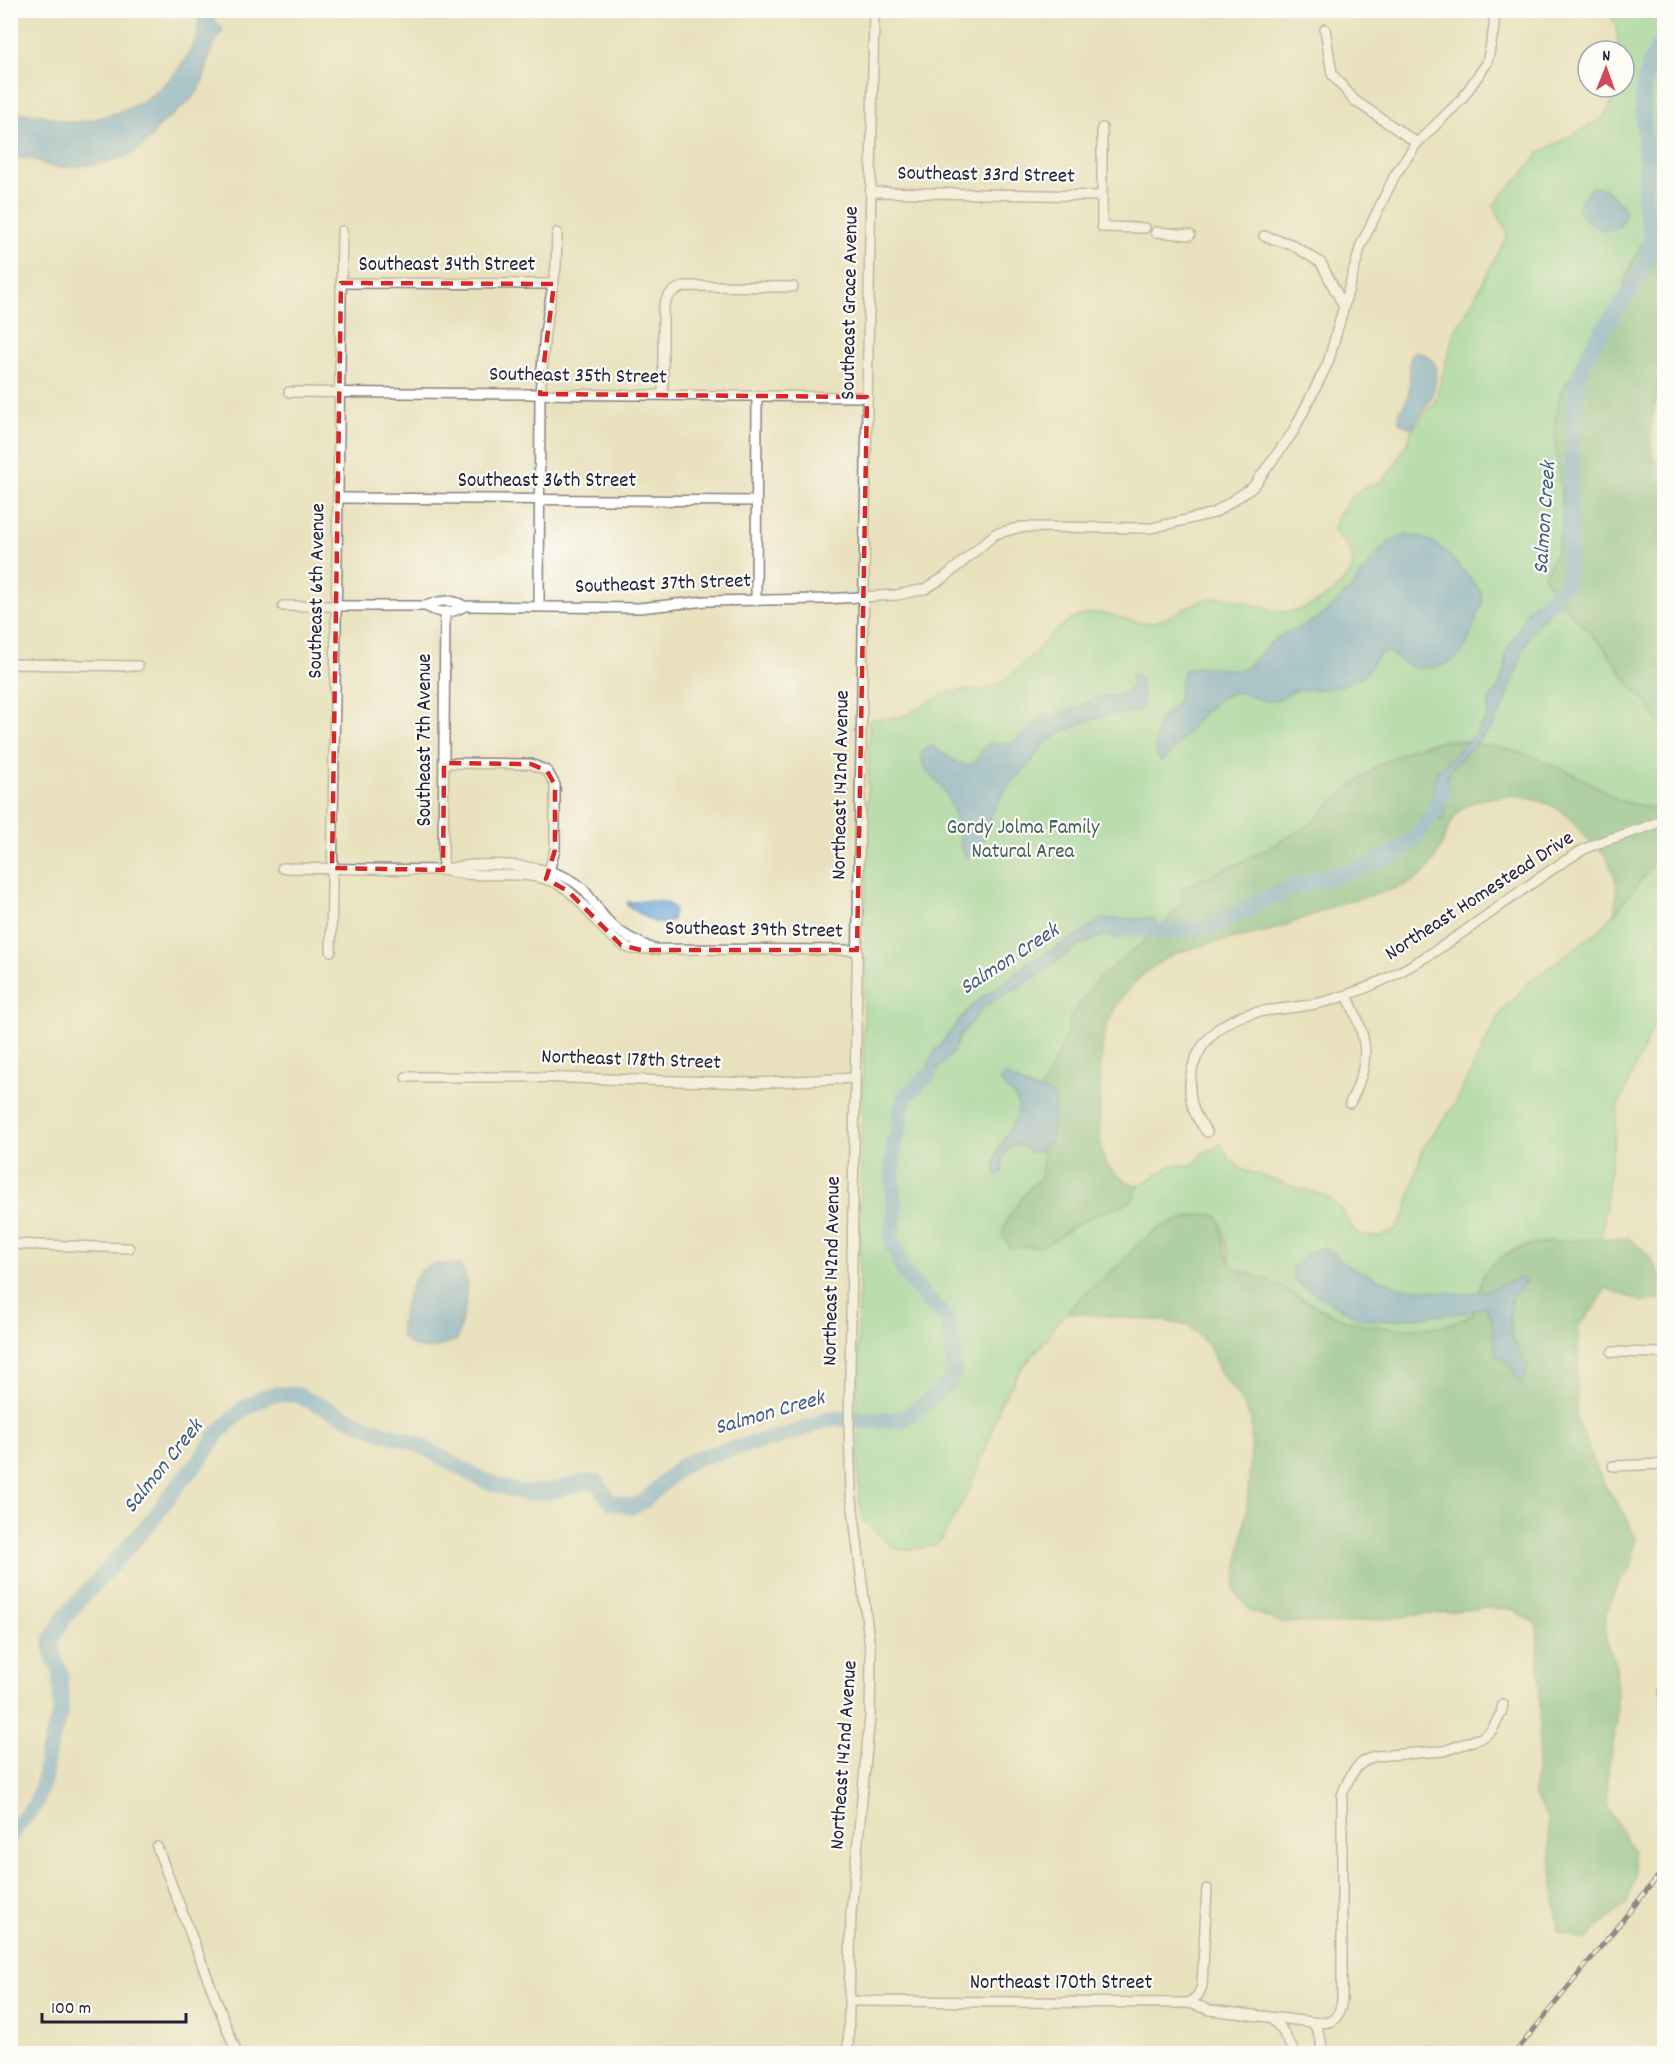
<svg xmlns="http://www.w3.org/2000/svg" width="1675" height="2064" font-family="Dekko,sans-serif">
<rect width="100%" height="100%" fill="#fdfcf7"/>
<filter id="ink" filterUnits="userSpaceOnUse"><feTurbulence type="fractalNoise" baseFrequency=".0167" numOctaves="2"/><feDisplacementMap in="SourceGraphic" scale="12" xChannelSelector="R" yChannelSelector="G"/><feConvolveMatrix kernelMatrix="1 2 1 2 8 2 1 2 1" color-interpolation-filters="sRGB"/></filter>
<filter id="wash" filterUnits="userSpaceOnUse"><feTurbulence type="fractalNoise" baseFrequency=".008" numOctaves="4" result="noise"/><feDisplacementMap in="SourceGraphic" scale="24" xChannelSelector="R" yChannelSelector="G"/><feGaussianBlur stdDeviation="1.35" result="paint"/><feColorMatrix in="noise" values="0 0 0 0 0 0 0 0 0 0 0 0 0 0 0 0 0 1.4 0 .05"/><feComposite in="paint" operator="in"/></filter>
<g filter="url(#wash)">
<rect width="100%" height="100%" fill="#e9e1bd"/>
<path fill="#80d79b" stroke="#517c6b" stroke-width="1.5" d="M1608,11H1664V221L1659,225L1631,264L1613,318L1606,329L1583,366L1567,381L1555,442L1562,493V531L1556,555L1543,576L1562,603L1608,652L1626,680L1649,705L1659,722L1664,727V811L1618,800L1600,788L1567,771L1526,754L1466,741L1447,740L1428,743L1411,749L1378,765L1336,799L1310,825L1246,860L1181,889L1183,901L1163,926L1115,966L1072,1014L1062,1047L1038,1094L1036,1111L1043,1160L1041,1177L1029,1189L1019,1203L1056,1239L1072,1227L1095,1214L1120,1207L1133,1199L1139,1186L1170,1166L1191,1165L1197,1161L1203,1152L1215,1148L1220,1143L1230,1160L1243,1170L1327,1197L1340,1208L1354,1231L1366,1236L1379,1237L1396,1229L1405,1214L1423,1148L1455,1104L1494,1025L1503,1010L1528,983L1602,928L1664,850V1001L1618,1107L1601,1240C1574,1241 1524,1238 1502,1257C1497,1262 1483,1280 1481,1287C1478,1294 1481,1302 1476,1309C1456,1337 1368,1329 1339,1318L1268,1280L1238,1270L1231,1264L1222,1225L1214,1215H1194L1165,1225L1156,1230L1140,1242L1120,1264L1081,1297L1053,1327L1047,1339L1021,1369L1000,1404L989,1441L970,1488L941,1540L934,1546L904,1550L894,1548L864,1521L859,1502L857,1389L869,720C881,718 894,719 905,715C920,709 934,697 950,693C969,687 981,695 1002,682C1033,663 1049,624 1086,614C1106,608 1127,624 1148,623C1174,620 1193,598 1220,597C1243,597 1263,612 1286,612C1307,613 1355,583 1353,561C1352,547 1342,541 1334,531L1335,521L1340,513L1352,497L1362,488L1381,482L1388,475L1409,440L1411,431L1435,401L1455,331L1475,297L1507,236C1506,220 1496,218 1494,205L1500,197L1521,176L1539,153L1602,119L1608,111L1617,87H1624V51H1619L1616,25Z"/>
<g fill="#68b883" stroke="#456d5f" stroke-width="1.5">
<path d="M1664,221V372L1652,416L1650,441L1653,459L1664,467V727L1659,722L1649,705L1626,680L1608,652L1562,603L1543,576C1581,521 1550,472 1556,412C1557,403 1561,390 1567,382C1571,376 1578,372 1582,366C1591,354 1600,340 1607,328C1631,287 1622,255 1664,221Z"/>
<path d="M1447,740L1499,747L1526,754L1567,771L1600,788L1618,800L1664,811V850L1614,915C1615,905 1617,894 1616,883C1615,875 1607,857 1601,851C1597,846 1591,844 1587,839C1580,832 1574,822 1566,815C1542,795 1500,791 1471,803C1439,816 1449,869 1405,885C1384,893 1362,897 1340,904C1316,913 1292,924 1268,931C1237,939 1205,942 1175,954C1145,967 1115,997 1106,1029C1099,1055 1101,1084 1100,1111C1100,1151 1097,1171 1139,1186L1133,1199L1120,1207L1095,1214L1072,1227L1056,1239L1043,1246L1010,1248L1002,1234L1008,1217L1029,1189L1041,1177L1043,1160L1036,1111L1038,1094L1062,1047L1072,1014L1099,978L1163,926L1183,902L1180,889L1246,860L1310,825L1336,799L1378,765L1411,749Z"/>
<path d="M1204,1214L1218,1216C1224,1230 1222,1252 1231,1264C1239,1275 1256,1275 1268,1280C1278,1284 1286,1291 1296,1296C1337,1319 1359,1328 1408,1328C1425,1328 1445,1327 1462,1320C1488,1309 1473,1288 1486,1271C1511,1236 1590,1240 1629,1238L1647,1254L1660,1274V1299L1642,1302L1606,1288L1596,1306L1579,1325L1576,1419L1587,1443L1596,1468L1609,1492L1625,1514L1636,1539L1632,1566L1616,1588L1606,1614V1642L1616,1666L1617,1694V1722L1607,1777L1606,1804L1633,1851L1635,1877L1627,1903L1605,1921L1585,1941L1558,1931L1547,1817L1533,1793C1544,1737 1539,1681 1537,1624L1512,1609L1483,1608L1339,1624L1280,1622L1252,1612L1234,1591L1247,1507L1251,1449V1420L1237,1394L1220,1372L1209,1346L1189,1326L1162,1321L1067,1313L1081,1297L1120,1264L1140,1242L1165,1225Z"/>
</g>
<g fill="#61a1d4" stroke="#426288" stroke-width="1.5">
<path d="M198,11H208L209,14L223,30C207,49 210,68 199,89C191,103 175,112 163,123C154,131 149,143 138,150C122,161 69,171 50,166C44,165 39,160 33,159C26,158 18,158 11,157V112C21,113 33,113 43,115C55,118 66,124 79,122C126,114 160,99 186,58C198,38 200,34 198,11Z"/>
<path d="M1592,187L1604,188C1608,192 1623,206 1626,211C1623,216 1622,225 1617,228C1606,236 1585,220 1579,212L1581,200Z"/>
<path d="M1414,351L1425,354L1434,362C1441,389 1427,406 1412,427H1408L1399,422V412C1421,385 1400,372 1414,351Z"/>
<path d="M1405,535C1441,535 1457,566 1479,589C1486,604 1480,605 1476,619C1466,654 1456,669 1417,668C1405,668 1393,651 1385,652C1374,655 1372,668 1364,675C1355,681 1341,686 1330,688C1320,691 1309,688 1298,690C1286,693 1279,703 1265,701C1252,698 1243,689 1230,694C1204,703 1185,739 1166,758L1161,761C1151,752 1155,727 1163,717C1167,712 1174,709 1176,703C1181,694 1179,681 1184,671C1203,660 1231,677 1247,666C1259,657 1268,643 1281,635C1291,630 1301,627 1311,622C1327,613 1344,596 1356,582C1370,564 1381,542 1405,535Z"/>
<polygon points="1566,588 1560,606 1555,605 1529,635 1502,711 1493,726 1454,765 1447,777 1443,822 1437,817 1432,798 1436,772 1477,732 1486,719 1490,698 1498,688 1506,666 1505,656 1529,608 1550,592"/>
<path d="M1135,674L1140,677C1140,689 1147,700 1139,711L1106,715L1087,721L1058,734L1047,742L1039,750L1032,761L1006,789L991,815L984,839L973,855L966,857C958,846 959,830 955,816C953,807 948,799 944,790C936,775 919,771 922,752L932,746L956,762L967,765L973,764L977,760L982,749L988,744L1012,743L1042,718L1067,712L1099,697L1117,696L1128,691L1132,686V680L1130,677Z"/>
<path d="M630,902C644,902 665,897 674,909L672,920C656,930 642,913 628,906L627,903Z"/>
<polygon points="1151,918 1156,921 1155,933 1125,935 1117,939 1112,935 1103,936 1078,946 1023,985 995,999 982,1009 960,1036 953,1052 939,1067 931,1081 920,1093 910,1098 917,1079 928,1068 933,1054 967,1011 982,997 1003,984 1026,964 1079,935 1101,919"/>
<path d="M1003,1075C1013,1077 1019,1084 1028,1087C1036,1091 1048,1089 1054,1098C1058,1106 1053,1113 1053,1121C1052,1138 1052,1148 1032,1152C1028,1150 1023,1146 1019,1145C1005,1144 1002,1162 1002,1172L997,1176C985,1150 1028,1118 1016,1099C1012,1093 1004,1088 1000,1081Z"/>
<path d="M1323,1248L1333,1252L1341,1261L1359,1271L1399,1287L1461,1294L1486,1291L1519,1278L1527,1281L1512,1296L1509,1316L1512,1339L1528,1366L1521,1385L1509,1363L1496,1355L1492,1319L1485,1306L1469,1312L1381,1321L1358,1318L1299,1284L1293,1277V1267C1303,1258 1310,1250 1323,1248Z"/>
<path d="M450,1264L460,1265L467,1279L466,1303L457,1340C435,1349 421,1356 401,1337C400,1318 409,1271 431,1265C437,1264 444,1264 450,1264Z"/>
</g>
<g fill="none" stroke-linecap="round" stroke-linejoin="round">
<g stroke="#61a1d4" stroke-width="16">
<path d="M1545,603L1565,586L1569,563L1570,494L1576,388C1586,340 1619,315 1640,273C1643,267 1647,259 1649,252C1654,232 1647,221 1645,203C1643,189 1647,176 1646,162C1645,116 1633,78 1664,40"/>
<polyline points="1132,928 1164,932 1210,927 1294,886 1350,871 1384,859 1400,851 1414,839 1434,810 1441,795 1442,788"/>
<polyline points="10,1835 35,1805 44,1780 47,1756 61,1710 60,1686 61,1672 54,1661 51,1644 52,1638 66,1615 150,1523 178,1485 200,1460 218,1433 242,1410 264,1397 276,1394 297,1395 373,1429 417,1444 481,1479 512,1490 525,1493 552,1491 584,1482 597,1482 607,1498 612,1502 631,1507 643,1502 680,1467 697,1458 793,1433 831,1418 869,1421 902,1419 918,1409 948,1383 954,1372 953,1348 950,1325 947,1319 926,1298 903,1271 891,1239 895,1209 892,1173 894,1143 900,1125 900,1114 905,1096 929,1075"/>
</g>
</g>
</g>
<g filter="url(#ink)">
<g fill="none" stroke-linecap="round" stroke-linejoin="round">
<defs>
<g id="minor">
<polyline points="1325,29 1332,74 1354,100 1417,143"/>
<polyline points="1102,128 1102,227 1145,228"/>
<polyline points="870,192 1101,196"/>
<polyline points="1156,232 1190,235"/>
<polyline points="1264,236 1291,244 1321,263 1344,307"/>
<polyline points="341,283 554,284"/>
<polyline points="289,392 867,397"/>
<path d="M663,395V310C665,296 673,289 686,286L793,287"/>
<polyline points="338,498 756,501"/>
<polyline points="756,600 757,396"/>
<path d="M283,606H426C438,600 453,599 464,606L639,608L706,601L823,599L897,595L925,589L945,577L995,534L1021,527L1152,528L1214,513L1253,487L1293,432L1328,363L1361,245L1395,175L1417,143L1461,100L1487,63L1494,28V10"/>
<path d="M426,606C438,614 453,614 464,606"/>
<polyline points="539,606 540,394 545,332 556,267 557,233"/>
<polyline points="10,664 138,666"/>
<polyline points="444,763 531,764 547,771 555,785 555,850 548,874"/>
<path d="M282,868L443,870C480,881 525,867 558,884C588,900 597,934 631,949L857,950"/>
<polyline points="443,870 445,612"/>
<path d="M443,870C477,860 555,862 582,888C592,898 598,911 608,921C620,934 635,941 651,948"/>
<polyline points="331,951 342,231"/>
<path d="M1347,995C1367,1039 1373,1058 1350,1103"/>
<polyline points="406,1077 528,1077 755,1083 854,1078"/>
<path d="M1207,1132C1203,1126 1198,1120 1195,1113C1183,1083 1193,1051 1217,1030C1241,1009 1273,1011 1303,1006C1318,1004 1333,1000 1347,995C1433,966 1500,900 1576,854C1603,837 1637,834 1664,819"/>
<polyline points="10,1244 129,1248"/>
<polyline points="1612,1352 1664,1353"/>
<polyline points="1613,1466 1664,1464"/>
<polyline points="1664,1691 1664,1708"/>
<polyline points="157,1847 237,2054"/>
<path d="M849,2001L1189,2003L1210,2010L1312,2022C1319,2031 1323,2042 1321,2054"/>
<polyline points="1189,2003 1198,1995 1202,1986 1207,1889"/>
<polyline points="1271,2018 1282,2030 1295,2054"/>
<path d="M1312,2022C1333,2024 1338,2022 1342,2001V1795C1349,1777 1355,1763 1375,1756L1444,1751L1481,1738L1492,1730L1501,1713L1503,1704"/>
<polyline points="848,2054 851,1913 870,1716 871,1656 851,1492 849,1430 874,10"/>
</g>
</defs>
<use href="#minor" stroke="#86827c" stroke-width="12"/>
<use href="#minor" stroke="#fff" stroke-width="9"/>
<defs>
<polyline id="rail" points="1514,2054 1664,1869"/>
</defs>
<use href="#rail" stroke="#22223b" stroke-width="5"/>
<use href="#rail" stroke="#fdfcf7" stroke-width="3" stroke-dasharray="9" stroke-linecap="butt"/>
</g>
</g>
<path d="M0 0H1675V2064H0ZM341,283L554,284L540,394L867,397L857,950H641L621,945L568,891L546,879L555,850V785L547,771L531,764L444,763L443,870L332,868Z" fill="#e9e1bd" fill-opacity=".55" fill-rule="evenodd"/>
<path fill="none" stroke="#d62828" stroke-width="4.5" stroke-dasharray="12 8" stroke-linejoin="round" d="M341,283L554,284L540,394L867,397L857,950H641L621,945L568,891L546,879L555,850V785L547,771L531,764L444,763L443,870L332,868Z"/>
<g text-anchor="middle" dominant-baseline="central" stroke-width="4.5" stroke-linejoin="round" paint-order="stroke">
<g font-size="21" fill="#22223b" stroke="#fdfcf7">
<text transform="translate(986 176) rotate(1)">Southeast 33rd Street</text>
<text x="447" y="266">Southeast 34th Street</text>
<text transform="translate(851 303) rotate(-89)">Southeast Grace Avenue</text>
<text transform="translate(578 377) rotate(1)">Southeast 35th Street</text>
<text x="547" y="482">Southeast 36th Street</text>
<text transform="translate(663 585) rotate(-2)">Southeast 37th Street</text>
<text transform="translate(318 591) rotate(-89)">Southeast 6th Avenue</text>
<text transform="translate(426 740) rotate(-90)">Southeast 7th Avenue</text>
<text transform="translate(842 785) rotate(-89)">Northeast 142nd Avenue</text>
<text transform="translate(1480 897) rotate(-33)">Northeast Homestead Drive</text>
<text transform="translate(754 931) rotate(1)">Southeast 39th Street</text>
<text transform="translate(631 1061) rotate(2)">Northeast 178th Street</text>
<text transform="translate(833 1271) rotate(-89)">Northeast 142nd Avenue</text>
<text transform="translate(845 1755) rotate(-86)">Northeast 142nd Avenue</text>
<text x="1061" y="1984">Northeast 170th Street</text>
</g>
<g font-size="21" fill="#43615d" stroke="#fdfcf7">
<text x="1023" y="829">Gordy Jolma Family<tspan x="1023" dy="24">Natural Area</tspan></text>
</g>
<g font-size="22" font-style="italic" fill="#3e5b80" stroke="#fdfcf7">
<text transform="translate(1546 518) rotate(-86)">Salmon Creek</text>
<text transform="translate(1010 960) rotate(-33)">Salmon Creek</text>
<text transform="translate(770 1414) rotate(-16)">Salmon Creek</text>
<text transform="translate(164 1467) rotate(-51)">Salmon Creek</text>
</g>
</g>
<rect width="1675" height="2064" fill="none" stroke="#fdfcf7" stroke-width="36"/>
<g transform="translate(1606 69) rotate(1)"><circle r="28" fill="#fdfcf7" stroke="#a5a5ac" stroke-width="1.5"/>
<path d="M0-4.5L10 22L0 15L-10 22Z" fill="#d1495b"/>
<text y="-9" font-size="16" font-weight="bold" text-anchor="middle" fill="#22223b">N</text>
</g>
<path d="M42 2013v9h144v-9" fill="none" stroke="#22223b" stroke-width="3"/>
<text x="51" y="2013" font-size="18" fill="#22223b" stroke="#fdfcf7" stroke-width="4.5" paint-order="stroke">100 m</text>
</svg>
